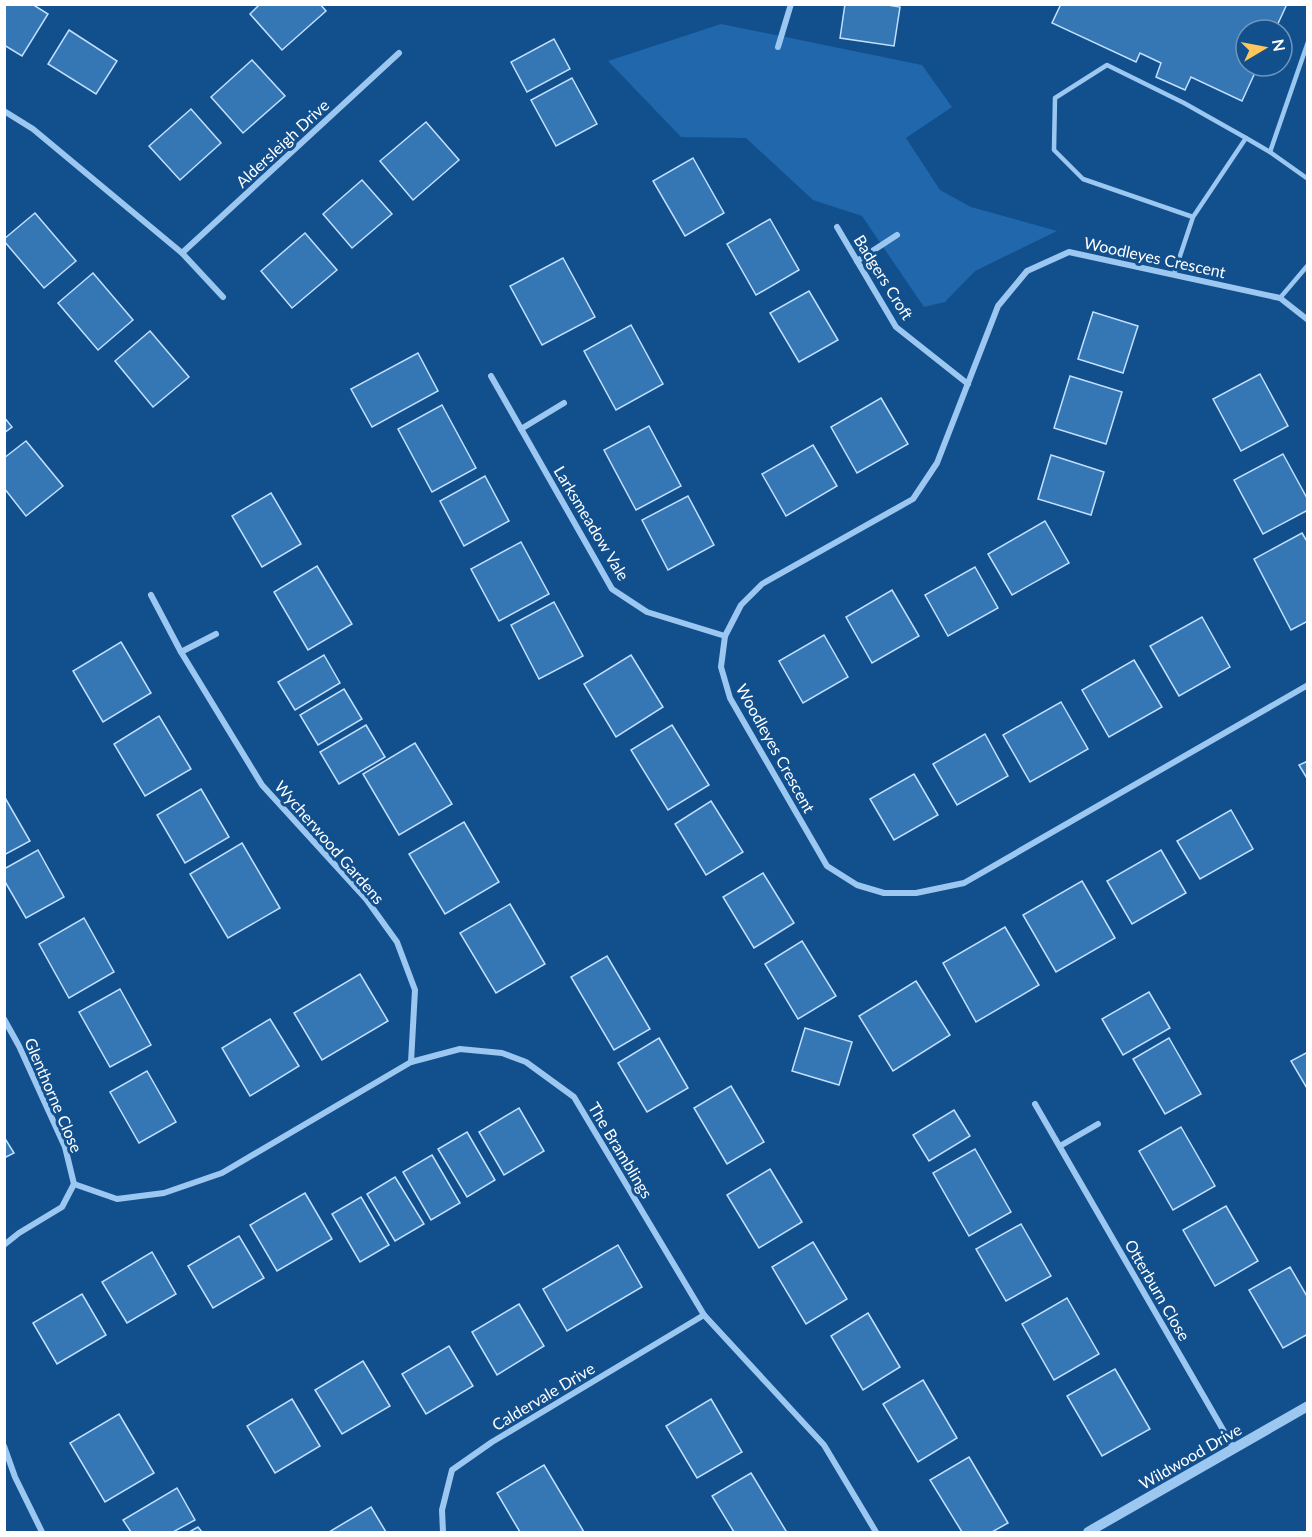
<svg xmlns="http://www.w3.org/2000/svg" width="1312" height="1537" font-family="Lato,sans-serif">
<rect width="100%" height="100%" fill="#124f8d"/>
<polygon fill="#2167ab" points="721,24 922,65 952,107 906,138 940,190 971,207 1057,231 975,271 945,302 924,307 862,216 813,200 746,138 681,137 608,61"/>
<g fill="#3576b5" stroke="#c2e0fd" stroke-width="1.5">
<polygon points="4,4 32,4 48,14 22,56 4,45"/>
<polygon points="260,4 320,4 326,11 282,50 250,14"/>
<polygon points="845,4 881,4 900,7 894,46 840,38"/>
<polygon points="1061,4 1287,4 1275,30 1246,30 1246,66 1258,66 1242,101 1191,77 1185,90 1156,77 1161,63 1140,53 1136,62 1052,23"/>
<polygon points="69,30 117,61 96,94 48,64"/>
<polygon points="554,39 570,69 527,92 511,62"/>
<polygon points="252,60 285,96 243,133 211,97"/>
<polygon points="572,78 597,124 556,146 531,100"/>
<polygon points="191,109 221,143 180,180 149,146"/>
<polygon points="426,122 459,160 413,200 380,161"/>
<polygon points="693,158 724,213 685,236 653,181"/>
<polygon points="362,180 392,214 352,248 323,214"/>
<polygon points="35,213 76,261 44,288 4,241 4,239"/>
<polygon points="770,219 799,270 756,295 727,244"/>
<polygon points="305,233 337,270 292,308 261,271"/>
<polygon points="563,258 595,317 542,345 510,286"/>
<polygon points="93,273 133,320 98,350 58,303"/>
<polygon points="809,291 838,340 799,362 770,313"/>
<polygon points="1093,312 1138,326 1123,373 1078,359"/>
<polygon points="631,325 663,384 616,410 584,351"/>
<polygon points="150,331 189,377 153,407 115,361"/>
<polygon points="418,353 438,391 372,427 351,389"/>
<polygon points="1260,374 1288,426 1241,451 1213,399"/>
<polygon points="1070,376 1122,392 1106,444 1054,428"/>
<polygon points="881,398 908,444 857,473 831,427"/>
<polygon points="442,405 476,468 432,492 398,429"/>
<polygon points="4,417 12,427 4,433"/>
<polygon points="649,426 681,486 636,510 604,450"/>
<polygon points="26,441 63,486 26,516 4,488 4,458"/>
<polygon points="813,445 837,486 786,516 762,474"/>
<polygon points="1283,454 1308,500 1308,510 1263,534 1234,480"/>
<polygon points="1051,455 1104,472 1091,515 1038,499"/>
<polygon points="485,476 509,521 464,546 440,501"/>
<polygon points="271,493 301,544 262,567 232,516"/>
<polygon points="688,496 714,545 668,570 642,520"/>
<polygon points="1045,521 1069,563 1012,595 988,554"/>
<polygon points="1302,533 1308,543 1308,621 1291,630 1254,559"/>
<polygon points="521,542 549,594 499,621 471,569"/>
<polygon points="317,566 352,624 308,650 274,592"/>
<polygon points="975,567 998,608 948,636 925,595"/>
<polygon points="892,590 919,636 872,663 846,617"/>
<polygon points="554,602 583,656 539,679 511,625"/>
<polygon points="1202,617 1230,667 1179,696 1150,646"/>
<polygon points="824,635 848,677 803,703 779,661"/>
<polygon points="121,642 151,693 103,722 73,671"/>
<polygon points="324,655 340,683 295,710 278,682"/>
<polygon points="631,655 663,707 616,737 584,684"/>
<polygon points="1134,660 1162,707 1109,737 1082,690"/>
<polygon points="344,689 362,719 318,745 300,715"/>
<polygon points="1061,702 1088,749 1030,782 1003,735"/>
<polygon points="159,716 191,769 145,796 114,744"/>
<polygon points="366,725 385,757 339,784 320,752"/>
<polygon points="672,725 709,785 668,810 631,750"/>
<polygon points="985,734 1008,776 957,805 933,764"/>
<polygon points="415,743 452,804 399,835 363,774"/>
<polygon points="1308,761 1308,780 1299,765"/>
<polygon points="914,774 938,815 894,840 870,799"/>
<polygon points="201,789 229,837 185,863 157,815"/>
<polygon points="4,796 30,841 4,855"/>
<polygon points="711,801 743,852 706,875 675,824"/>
<polygon points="1231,810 1253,849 1200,879 1177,841"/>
<polygon points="464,822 499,882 445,914 409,854"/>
<polygon points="242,843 280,908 228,938 190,874"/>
<polygon points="38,850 64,897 26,918 4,880 4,869"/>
<polygon points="1161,850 1186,893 1132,924 1107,881"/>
<polygon points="763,873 794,923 754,948 723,897"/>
<polygon points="1082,881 1115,938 1056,972 1023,915"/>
<polygon points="510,904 545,964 496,993 460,933"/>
<polygon points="84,918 114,972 69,998 39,944"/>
<polygon points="1005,927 1039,985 976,1022 943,963"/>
<polygon points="802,941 836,996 798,1019 765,964"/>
<polygon points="607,956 650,1029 614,1050 571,977"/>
<polygon points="360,974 388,1021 322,1060 294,1013"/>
<polygon points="916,981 950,1035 893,1071 859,1016"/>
<polygon points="120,989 151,1045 110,1067 79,1012"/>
<polygon points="1149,992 1170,1028 1123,1055 1102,1019"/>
<polygon points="270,1019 299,1066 250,1096 222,1048"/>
<polygon points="805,1028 852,1042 839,1085 792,1071"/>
<polygon points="659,1038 688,1088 647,1112 618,1063"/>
<polygon points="1169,1038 1201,1094 1165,1114 1133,1059"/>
<polygon points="1308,1052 1308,1090 1291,1061"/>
<polygon points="147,1071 176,1122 139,1143 110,1092"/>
<polygon points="731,1086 764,1142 727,1164 694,1108"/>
<polygon points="519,1108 544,1151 504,1175 479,1132"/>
<polygon points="954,1110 970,1136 929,1161 913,1135"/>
<polygon points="1181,1127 1215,1186 1173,1210 1139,1151"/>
<polygon points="467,1132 495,1180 467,1197 438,1149"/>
<polygon points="4,1137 14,1153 4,1158"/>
<polygon points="975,1149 1011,1212 969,1236 933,1173"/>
<polygon points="432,1155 460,1203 431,1220 403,1172"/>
<polygon points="770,1169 802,1222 759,1248 727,1195"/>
<polygon points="395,1177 424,1224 395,1241 367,1194"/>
<polygon points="305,1193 332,1239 277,1271 250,1225"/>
<polygon points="361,1197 389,1245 360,1262 332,1214"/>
<polygon points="1226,1206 1258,1261 1215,1286 1183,1230"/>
<polygon points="1021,1224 1051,1276 1006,1301 976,1249"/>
<polygon points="239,1236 264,1278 213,1308 188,1266"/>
<polygon points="813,1242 847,1299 806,1324 772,1267"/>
<polygon points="618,1245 642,1287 567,1331 543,1289"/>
<polygon points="152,1252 176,1294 127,1323 102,1282"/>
<polygon points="1290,1267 1308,1298 1308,1334 1283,1348 1249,1290"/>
<polygon points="82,1294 106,1335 57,1364 33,1323"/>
<polygon points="1067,1298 1099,1354 1054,1380 1022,1324"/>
<polygon points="519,1304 544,1346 497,1375 472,1332"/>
<polygon points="868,1313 900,1367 863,1390 831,1336"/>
<polygon points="449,1346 473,1386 426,1414 402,1374"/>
<polygon points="363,1361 390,1406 342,1434 315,1390"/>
<polygon points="1115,1369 1150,1429 1102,1456 1067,1396"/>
<polygon points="923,1380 957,1438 918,1462 883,1404"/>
<polygon points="292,1399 320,1446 275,1473 247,1426"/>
<polygon points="711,1399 742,1452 697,1478 666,1426"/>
<polygon points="119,1414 154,1473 105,1502 70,1443"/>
<polygon points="969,1457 1008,1523 992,1532 962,1532 930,1480"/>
<polygon points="544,1465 584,1532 520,1532 497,1493"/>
<polygon points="751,1473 786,1531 784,1532 734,1532 712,1496"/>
<polygon points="177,1488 195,1520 173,1532 131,1532 123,1520"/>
<polygon points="371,1507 386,1532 329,1532"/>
<polygon points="198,1527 202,1532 189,1532"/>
</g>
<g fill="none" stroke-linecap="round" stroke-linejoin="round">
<g stroke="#9bc7f1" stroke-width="4.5">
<polyline points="1246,138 1270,152 1308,179"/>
<polyline points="1270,152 1308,42"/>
<polyline points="1174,274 1193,217 1246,138 1184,103 1107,65 1055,98 1054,150 1083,179 1193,217"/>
<polyline points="1280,298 1308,265"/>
</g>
<g stroke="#9bc7f1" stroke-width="6">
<polyline points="778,47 791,4"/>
<polyline points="4,111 33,129 182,253 223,297"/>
<polyline points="837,227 896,327 968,384"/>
<polyline points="182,253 399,53"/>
<polyline points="857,261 897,235"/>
<polyline points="1308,320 1280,298 1069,252 1027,271 998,306 937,463 913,499 762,584 741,605 725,636 721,667 730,698 827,866 857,885 884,893 916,893 964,883 1308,685"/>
<polyline points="491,376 612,589 647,612 725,636"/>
<polyline points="521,429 564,403"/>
<polyline points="151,595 181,652 262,785 366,899 397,942 415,990 411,1062"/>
<polyline points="181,652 216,634"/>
<polyline points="4,1019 19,1046 65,1147 74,1184"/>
<polyline points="1035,1104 1233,1447"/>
<polyline points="1060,1146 1098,1124"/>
<polyline points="4,1245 19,1233 62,1207 74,1184 117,1199 164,1193 222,1173 411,1062 460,1049 502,1053 526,1062 574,1097 704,1315 824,1445 876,1532"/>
<polyline points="4,1446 15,1477 42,1532"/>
<polyline points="443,1532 442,1510 452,1470 492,1442 704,1315"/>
</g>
<polyline stroke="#9bc7f1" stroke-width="10" points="1088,1532 1308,1406"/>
</g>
<g text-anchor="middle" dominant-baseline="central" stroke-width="6" stroke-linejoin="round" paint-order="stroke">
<g font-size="16" fill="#fff" stroke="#124f8d">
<text transform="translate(282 143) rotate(-43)">Aldersleigh Drive</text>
<text transform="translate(1155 257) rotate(12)">Woodleyes Crescent</text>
<text transform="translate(884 277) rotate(58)">Badgers Croft</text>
<text transform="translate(592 523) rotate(59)">Larksmeadow Vale</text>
<text transform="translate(776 748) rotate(61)">Woodleyes Crescent</text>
<text transform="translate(330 842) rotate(49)">Wycherwood Gardens</text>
<text transform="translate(54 1095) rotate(67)">Glenthorne Close</text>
<text transform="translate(621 1150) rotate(59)">The Bramblings</text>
<text transform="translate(1158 1290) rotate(60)">Otterburn Close</text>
<text transform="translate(543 1396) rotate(-31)">Caldervale Drive</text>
<text transform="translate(1190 1456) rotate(-30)">Wildwood Drive</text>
</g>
</g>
<rect width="1312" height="1537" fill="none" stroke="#ffffff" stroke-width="12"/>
<g transform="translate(1264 48) rotate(80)"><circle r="28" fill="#124f8d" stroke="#7195bb" stroke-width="1.5"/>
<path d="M0-4.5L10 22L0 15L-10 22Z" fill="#ffc65b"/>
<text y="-9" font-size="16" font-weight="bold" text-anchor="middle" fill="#ffffff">N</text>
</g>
</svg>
